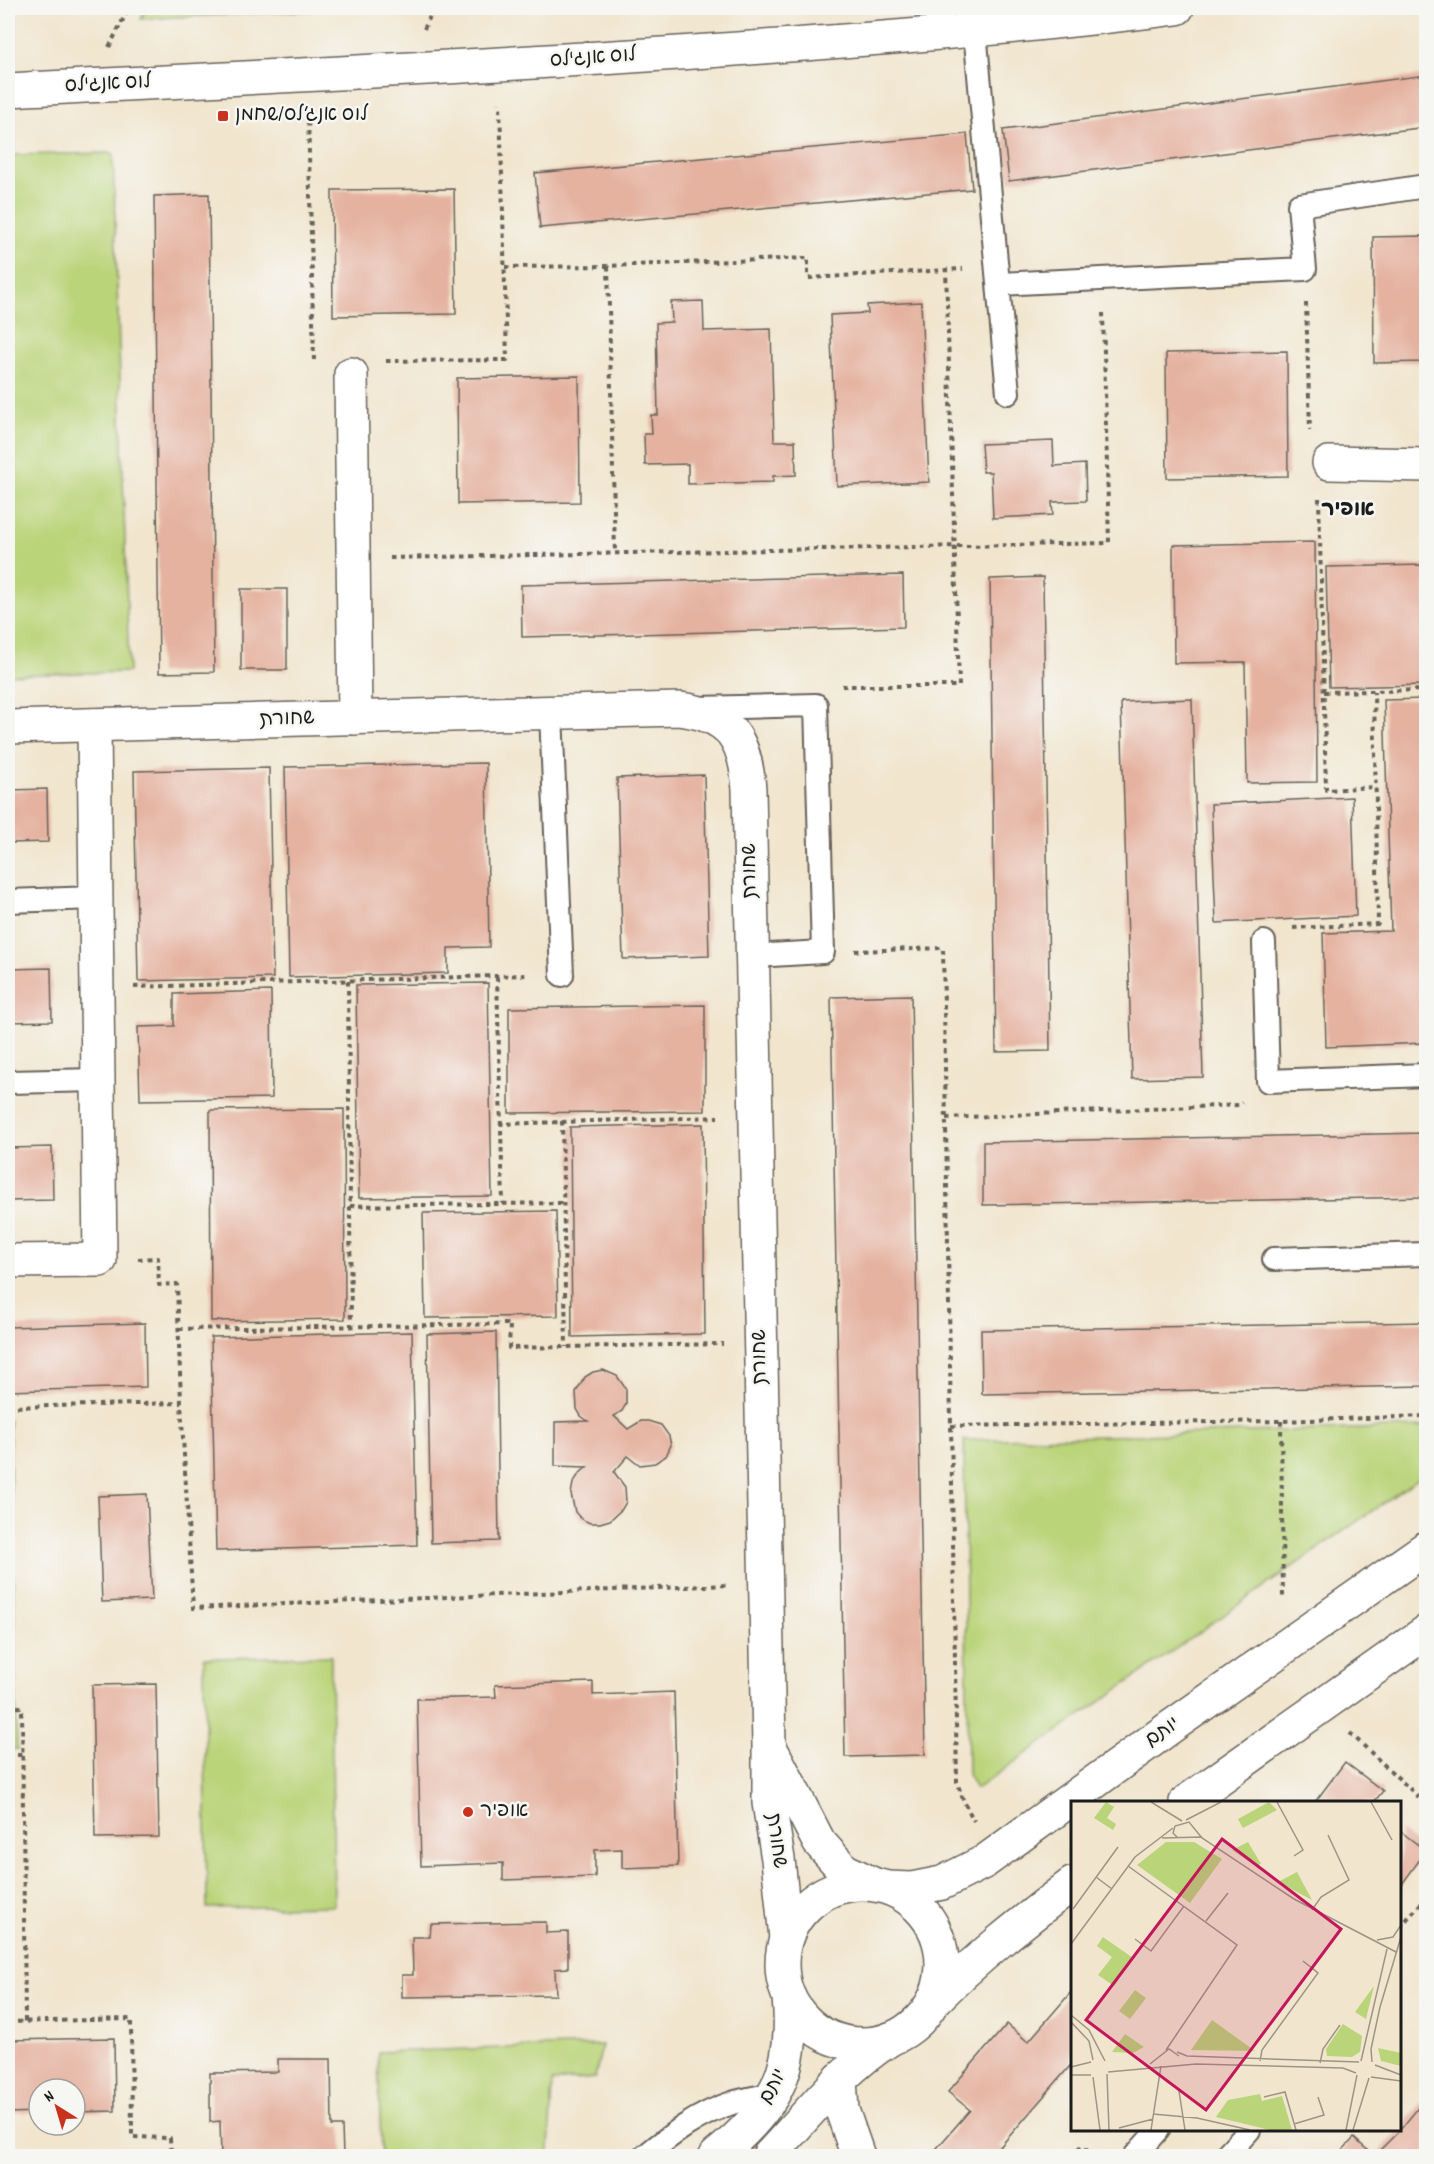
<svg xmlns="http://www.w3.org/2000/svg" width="1434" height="2164" font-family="Dekko,'Playpen Sans Hebrew',sans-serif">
<rect width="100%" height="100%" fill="#f6f6f2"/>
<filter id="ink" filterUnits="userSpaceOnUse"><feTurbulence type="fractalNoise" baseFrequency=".0167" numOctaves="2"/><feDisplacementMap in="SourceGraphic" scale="12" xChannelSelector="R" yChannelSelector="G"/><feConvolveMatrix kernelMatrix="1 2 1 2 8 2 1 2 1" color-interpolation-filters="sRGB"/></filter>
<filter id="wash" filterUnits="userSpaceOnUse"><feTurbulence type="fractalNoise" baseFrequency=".008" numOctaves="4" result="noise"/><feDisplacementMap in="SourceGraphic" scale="24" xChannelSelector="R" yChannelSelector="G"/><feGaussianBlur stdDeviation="1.35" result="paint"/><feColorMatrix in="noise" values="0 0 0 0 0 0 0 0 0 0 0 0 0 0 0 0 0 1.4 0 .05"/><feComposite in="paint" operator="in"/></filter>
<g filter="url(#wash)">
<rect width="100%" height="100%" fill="#f1e5cd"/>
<g fill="#bad479" stroke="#6b784a" stroke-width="1.5">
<polygon points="146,8 355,8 141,19"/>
<polygon points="113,153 129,672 8,675 8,155"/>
<polygon points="8,1421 9,1421 17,1749 8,1750"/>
<polygon points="1426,1427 1426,1473 976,1789 968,1774 964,1440"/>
<polygon points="331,1656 334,1906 207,1908 204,1658"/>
<polygon points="602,2045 595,2078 552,2082 549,2151 542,2156 381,2156 378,2052"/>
</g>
<g id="blocks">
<g fill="#e5b2a0">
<polygon points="1426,75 1426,127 1009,181 1003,130"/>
<polygon points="967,134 972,189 540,228 535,173"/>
<polygon points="454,189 456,314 333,316 332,190"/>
<polygon points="209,194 214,672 159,673 154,196"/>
<polygon points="1426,236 1426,362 1374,363 1373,237"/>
<polygon points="703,301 704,331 771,329 774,441 795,441 796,475 773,476 773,482 688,484 688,464 645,465 644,434 652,434 651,415 658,415 656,323 672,322 671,302"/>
<polygon points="921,302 929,482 837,486 830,315 868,313 867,305"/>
<polygon points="1287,351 1288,476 1167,478 1166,353"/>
<polygon points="579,376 580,502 458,504 457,378"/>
<polygon points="1053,441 1054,466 1085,464 1086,501 1052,502 1053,515 993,518 991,472 983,472 981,444"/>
<polygon points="1315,542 1317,782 1247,783 1245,662 1174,663 1173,545"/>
<polygon points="1426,565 1426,685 1329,687 1326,567"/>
<polygon points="903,575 904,627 522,637 521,585"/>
<polygon points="1043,577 1050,1051 996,1052 990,579"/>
<rect x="241" y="589" width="46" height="81"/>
<polygon points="1192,699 1203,1077 1132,1079 1121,702"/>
<polygon points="1426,699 1426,1043 1326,1047 1323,933 1391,931 1384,700"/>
<polygon points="486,763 489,947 448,948 448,973 289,977 285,767"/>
<polygon points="269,768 273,978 138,981 134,771"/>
<polygon points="704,775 709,956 623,959 617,778"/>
<polygon points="47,789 48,842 8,843 8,790"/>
<polygon points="1352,797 1356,916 1216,923 1211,804"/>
<polygon points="51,968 52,1021 8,1022 8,969"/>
<polygon points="488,983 492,1196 359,1198 356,985"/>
<polygon points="271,991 272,1098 140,1100 138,1027 174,1026 174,994"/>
<polygon points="911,995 925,1755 845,1757 831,997"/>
<polygon points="705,1005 705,1111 509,1113 509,1008"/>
<polygon points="344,1109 345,1319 211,1321 210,1110"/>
<polygon points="703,1124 705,1334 572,1337 570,1127"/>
<polygon points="1426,1133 1426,1197 983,1205 983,1142"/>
<polygon points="52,1147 53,1200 8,1201 8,1148"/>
<polygon points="556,1211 558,1316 425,1318 423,1213"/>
<polygon points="1426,1322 1426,1386 982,1394 981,1330"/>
<polygon points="145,1323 146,1387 8,1391 8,1327"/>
<polygon points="412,1332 417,1545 216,1551 211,1337"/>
<polygon points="496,1332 499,1541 431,1543 427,1334"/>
<polygon points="603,1370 617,1376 626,1389 626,1404 622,1411 614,1416 628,1429 641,1421 648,1421 661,1425 669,1436 671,1445 666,1456 655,1463 640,1465 628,1456 614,1472 625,1487 626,1502 622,1509 610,1520 600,1523 590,1523 581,1519 575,1512 571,1494 573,1483 579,1474 587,1467 555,1466 555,1422 588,1421 581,1416 577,1409 576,1392 585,1377 593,1372"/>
<polygon points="147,1494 152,1600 102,1602 98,1496"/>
<polygon points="593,1682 593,1695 674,1692 678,1866 622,1868 622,1849 595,1850 595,1877 503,1880 503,1863 421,1866 417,1699 496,1697 495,1685"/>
<polygon points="156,1684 159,1837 95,1838 92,1685"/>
<polygon points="1345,1762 1383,1791 1374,1802 1315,1802"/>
<polygon points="1400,1831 1426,1851 1400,1887"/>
<polygon points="546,1922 546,1933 568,1932 568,1968 555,1969 556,1995 402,1997 402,1975 413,1975 412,1937 430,1937 431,1924"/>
<polygon points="1072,1991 1072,2069 1070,2066 1000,2147 1010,2156 930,2156 970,2110 948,2092 1007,2024 1028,2042"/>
<polygon points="114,2038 115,2111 75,2112 75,2089 39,2089 39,2112 8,2113 8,2040"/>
<polygon points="278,2059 331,2059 332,2126 342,2126 343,2156 221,2156 220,2121 210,2122 210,2073 278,2072"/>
<polygon points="1426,2098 1426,2156 1374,2156 1400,2130"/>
<polygon points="1354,2138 1374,2156 1337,2156"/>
</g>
</g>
</g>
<g filter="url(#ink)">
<use href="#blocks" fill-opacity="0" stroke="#67625a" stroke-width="1.5"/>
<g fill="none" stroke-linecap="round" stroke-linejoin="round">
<defs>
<g id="lane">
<polyline points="975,31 1008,393"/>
<polyline points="999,284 1305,269 1299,205 1426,186"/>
<polyline points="697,708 816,705 823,952 753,956"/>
<polyline points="551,713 562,975"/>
<polyline points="8,901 96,898"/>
<polyline points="1264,942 1268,1081 1426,1075"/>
<polyline points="8,1082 98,1080"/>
<polyline points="1274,1259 1426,1254"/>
<path d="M645,2156C672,2134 698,2114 732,2103C746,2099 760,2097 774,2093"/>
<polyline points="1135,2156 1158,2130"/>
<polyline points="1225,2156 1249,2130"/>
</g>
<g id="street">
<polyline points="351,374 355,718"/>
<polyline points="1329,463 1426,465"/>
<path d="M8,727L679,709C731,715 745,739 749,789L769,1745V1803L778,1859L786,1938"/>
<polyline points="8,1261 100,1260 94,725"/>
<polyline points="772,1751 819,1842 844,1870 873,1884"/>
<polyline points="840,2079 842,2110 858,2156"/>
</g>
<g id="secondary">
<path d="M8,90C241,78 474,67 708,51C864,40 1021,28 1177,8"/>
<polyline points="1186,1802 1426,1632"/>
<circle cx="862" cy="1964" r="80"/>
<polyline points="888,1888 912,1889 942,1883 984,1862 1172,1726 1426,1548"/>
<path d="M933,2002C975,1959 1024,1921 1072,1884"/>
<path d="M716,2156C772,2110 797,2073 789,1998"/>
<path d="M769,2156C809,2114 840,2071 890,2039"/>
</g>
</defs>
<use href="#lane" stroke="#67625a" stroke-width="26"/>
<use href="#street" stroke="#67625a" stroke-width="36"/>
<use href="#secondary" stroke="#67625a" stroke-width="36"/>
<g stroke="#67625a" stroke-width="4" stroke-dasharray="4.5 4.5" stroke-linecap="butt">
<polyline points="424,29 434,8"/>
<polyline points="109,47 129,8"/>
<polyline points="308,113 314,360"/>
<polyline points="608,266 615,553"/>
<polyline points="505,267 608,266 808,258 808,278 963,269"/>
<polyline points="1306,303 1310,430"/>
<polyline points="386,361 507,360 500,103"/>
<polyline points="1319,498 1326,790 1376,787"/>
<polyline points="390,558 1109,543 1103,313"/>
<polyline points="842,686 959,686 946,270"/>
<polyline points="1324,692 1426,690"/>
<polyline points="1293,928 1378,924 1374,691"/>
<polyline points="855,951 943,948 957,1782 964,1802 974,1821"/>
<polyline points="497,977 503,1204"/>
<polyline points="348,981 351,1326"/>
<polyline points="134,987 528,975"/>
<polyline points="946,1118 1239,1105 1242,1102"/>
<polyline points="562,1121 566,1347"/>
<polyline points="499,1124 718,1117"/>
<polyline points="350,1206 563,1203"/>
<polyline points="138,1259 158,1258 159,1285 177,1284 181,1403 193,1608 729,1585"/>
<polyline points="179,1329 510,1324 509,1348 723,1344"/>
<polyline points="8,1407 181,1403"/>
<polyline points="1281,1421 1283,1600"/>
<polyline points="951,1426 1281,1421 1426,1416"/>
<polyline points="8,1708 22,1707 25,2022"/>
<polyline points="1350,1733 1426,1804"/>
<polyline points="8,1755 22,1755"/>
<polyline points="1400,1927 1426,1898"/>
<polyline points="8,2022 131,2019 132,2137 170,2138 171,2156"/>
<polyline points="1071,2156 1081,2146 1095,2156"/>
</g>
<use href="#lane" stroke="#fff" stroke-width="22"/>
<use href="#street" stroke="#fff" stroke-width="33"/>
<use href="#secondary" stroke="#fff" stroke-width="33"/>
</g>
</g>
<g fill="#c8321e" stroke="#f6f6f2" stroke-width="2">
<rect x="217" y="110" width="12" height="12" rx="3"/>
<circle cx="468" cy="1812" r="6"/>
</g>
<g text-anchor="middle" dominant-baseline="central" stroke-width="5" stroke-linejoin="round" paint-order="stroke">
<g font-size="20" fill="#1c1c1c" stroke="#f6f6f2">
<text transform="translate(593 59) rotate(-4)">לוס אנג'לס</text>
<text transform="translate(108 85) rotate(-3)">לוס אנג'לס</text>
<text transform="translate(287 720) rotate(-2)">שחורת</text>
<text transform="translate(751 871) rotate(-91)">שחורת</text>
<text transform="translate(761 1357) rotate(-91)">שחורת</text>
<text transform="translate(1163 1733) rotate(-35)">יותם</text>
<text transform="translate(775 1841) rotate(82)">שחורת</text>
<text transform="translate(774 2087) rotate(-62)">יותם</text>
</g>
<g font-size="20" fill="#1c1c1c" stroke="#f6f6f2" text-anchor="start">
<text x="235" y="116">לוס אנג׳לס/שחמן</text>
<text x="480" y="1812">אופיר</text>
</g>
<g font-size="21" font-weight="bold" fill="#1c1c1c" stroke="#f6f6f2">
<text x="1348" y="511">אופיר</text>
</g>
</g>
<g transform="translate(1071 1801)">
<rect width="330" height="330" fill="#f1e5cd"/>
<path d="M35,1L43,6L36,17L45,23L42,29L23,17ZM198,1L206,9L172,27L167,18ZM95,41H123L151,58L119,102L66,64ZM177,41L190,63L185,65L161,49ZM226,71L241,99L207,81ZM32,136L62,157L43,185L27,174L41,156L26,145ZM303,185L295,218L284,211ZM64,189L75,197L59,218L48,210ZM141,219L184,250H185L120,249ZM272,223L291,235L289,251L281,256L256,255L255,248ZM54,233L73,246L62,252L41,251ZM307,247L330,252V265L310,260ZM189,293L191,300L211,295L221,329H199L145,316L157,299Z" fill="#bad479"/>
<path fill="none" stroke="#9c9586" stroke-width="1.5" d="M80,1L111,20M206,1L232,49L223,55M300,1L321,39M115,19L150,1M91,37L131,36M107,37L102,32L104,25L118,21L131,37L223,98L325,151M57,65L166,144L95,249M25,76L41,88M2,108L47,46M241,109L250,96L278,79L257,34M135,120L157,92M64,138L80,150L113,105M306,139L322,136L330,124M0,143L64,56L102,27M0,214L18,229L34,260M0,221L18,240L22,259M106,251L116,255L288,261M189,260L191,249L247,172L232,160M290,260L316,148M301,261L300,248L309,206L330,136M249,262L252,248L269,224M79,263L98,248L108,255M304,264L330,274M0,266L20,261M37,271L125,263L272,267L285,272M36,273L38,329M0,274H20M22,276L29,329M300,276L330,280M108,290L114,329M193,296L214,291L225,329M82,313L126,317L179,329M223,323L253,314L247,296M48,327L82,318M80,329L90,265M275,329L286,274M282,329L298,277"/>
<path fill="#c2185b" fill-opacity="0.15" stroke="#c2185b" stroke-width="3" d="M151,38L270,128L135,309L15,219Z"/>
<rect width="330" height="330" fill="none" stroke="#1c1c1c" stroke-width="3"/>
</g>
<rect width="1434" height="2164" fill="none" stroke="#f6f6f2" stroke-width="30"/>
<g transform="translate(57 2107) rotate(323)"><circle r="28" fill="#f6f6f2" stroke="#9f9f9c" stroke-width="1.5"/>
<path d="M0-4.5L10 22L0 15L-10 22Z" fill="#c8321e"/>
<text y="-9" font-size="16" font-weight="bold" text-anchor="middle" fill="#1c1c1c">N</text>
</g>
</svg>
